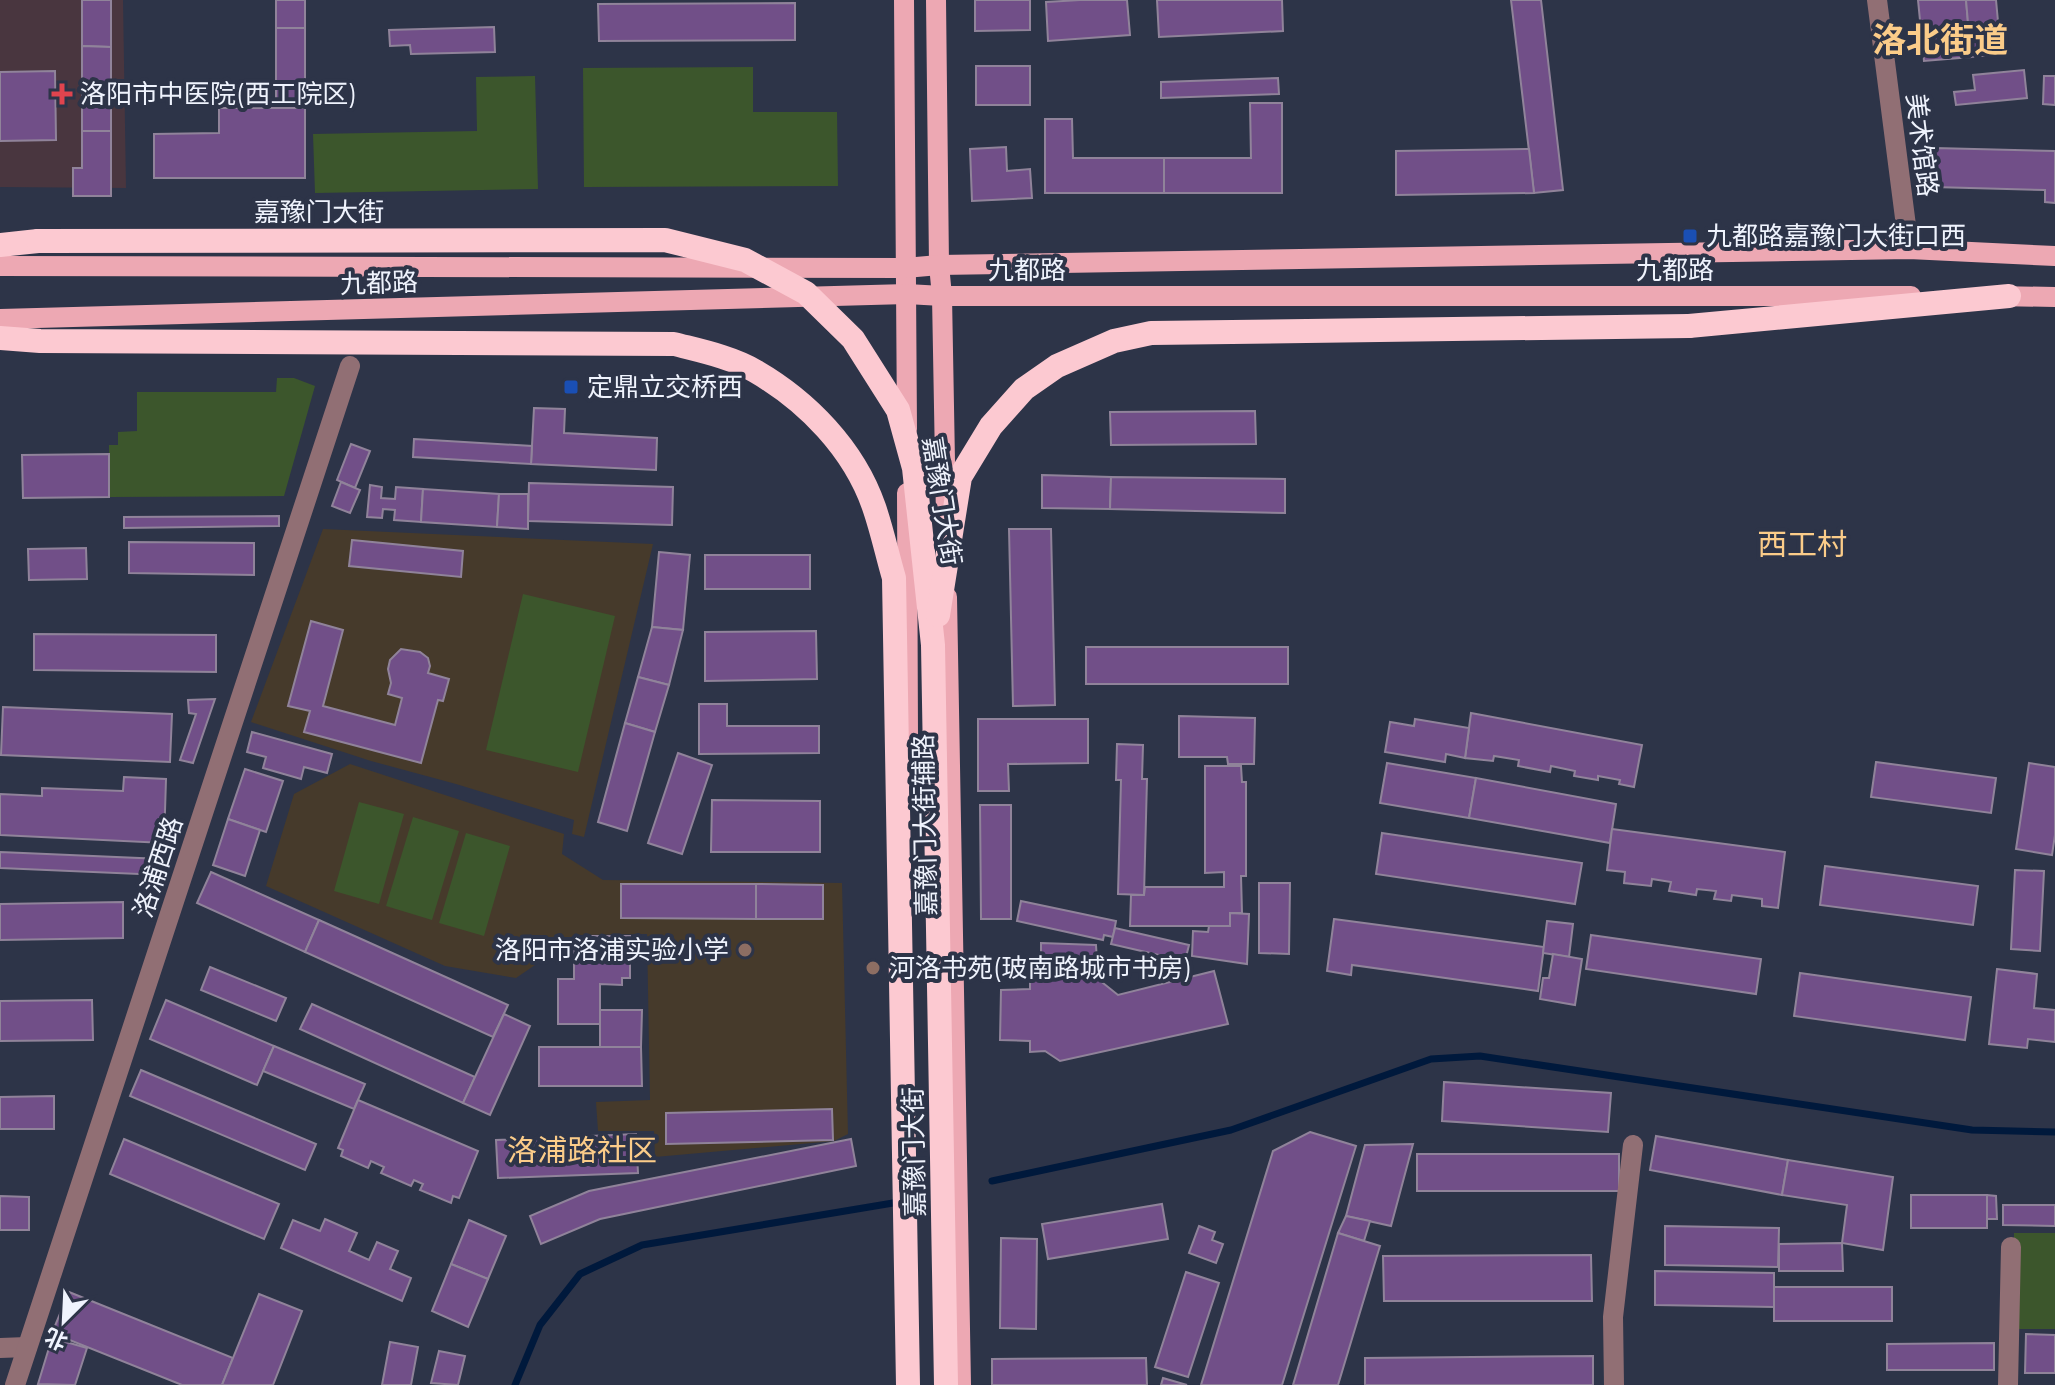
<svg xmlns="http://www.w3.org/2000/svg" width="2055" height="1385" font-family="Montserrat,'Noto Sans SC',sans-serif">
<rect width="100%" height="100%" fill="#2d3448"/>
<g fill="#463a2b">
<polygon points="323,529 653,544 584,837 572,834 574,820 456,784 371,761 251,722"/>
<polygon points="350,764 564,834 562,854 603,880 842,883 848,1134 834,1141 655,1157 654,1131 598,1131 596,1102 650,1100 647,934 579,935 516,978 445,966 266,886 294,794"/>
</g>
<polygon fill="#49363f" points="0,0 123,0 126,188 0,187"/>
<g fill="#3c562c">
<polygon points="753,67 753,112 837,112 838,186 584,187 583,68"/>
<polygon points="535,76 538,189 315,193 313,134 477,131 476,77"/>
<polygon points="277,378 294,378 315,386 284,496 109,497 109,445 118,445 118,432 137,431 137,392 276,392"/>
<polygon points="523,594 615,616 578,772 486,750"/>
<polygon points="359,802 404,814 379,904 334,891"/>
<polygon points="413,817 459,831 432,920 386,906"/>
<polygon points="466,833 510,846 484,936 439,923"/>
<rect x="2014" y="1233" width="41" height="96"/>
</g>
<g fill="none" stroke-linecap="round" stroke-linejoin="round">
<g stroke="#00193c" stroke-width="7">
<polyline points="992,1181 1231,1130 1431,1059 1480,1056 1972,1130 2055,1132"/>
<polyline points="515,1385 540,1325 580,1274 642,1245 893,1203"/>
</g>
</g>
<g fill="#714f88" stroke="#90839a" stroke-width="2">
<polygon points="82,0 111,0 111,47 82,46"/>
<rect x="276" y="0" width="29" height="28"/>
<polygon points="975,0 1030,0 1030,30 975,31"/>
<polygon points="1080,0 1127,0 1130,35 1048,41 1046,2"/>
<polygon points="1157,0 1282,0 1283,31 1159,37"/>
<polygon points="1511,0 1541,0 1563,190 1534,193"/>
<polygon points="1918,0 1966,0 1971,57 1924,61"/>
<polygon points="1966,0 1996,0 2001,54 1971,57"/>
<polygon points="795,3 795,40 599,41 598,4"/>
<polygon points="494,27 495,52 411,54 410,45 390,46 389,30"/>
<rect x="276" y="28" width="29" height="80"/>
<polygon points="82,46 111,47 111,131 82,131"/>
<rect x="976" y="66" width="54" height="39"/>
<polygon points="2024,70 2027,98 1956,105 1954,92 1975,90 1973,75"/>
<polygon points="55,71 56,140 0,141 0,72"/>
<polygon points="2044,76 2055,76 2055,105 2043,104"/>
<polygon points="1278,78 1279,94 1161,98 1161,82"/>
<polygon points="1250,103 1282,103 1282,193 1164,193 1164,158 1251,158"/>
<polygon points="219,108 305,108 305,178 154,178 154,134 219,133"/>
<polygon points="1045,119 1072,119 1073,158 1164,158 1164,193 1045,193"/>
<polygon points="82,131 111,131 111,196 73,196 73,168 82,168"/>
<polygon points="1006,147 1007,171 1030,169 1032,198 972,201 970,149"/>
<polygon points="1935,148 2055,151 2055,203 2045,202 2045,190 1934,187"/>
<polygon points="1529,149 1534,193 1396,195 1396,151"/>
<polygon points="534,408 565,409 564,433 657,438 656,470 531,464"/>
<polygon points="1255,411 1256,444 1111,445 1110,412"/>
<polygon points="414,439 532,446 531,464 413,457"/>
<polygon points="351,444 370,451 355,488 337,480"/>
<polygon points="109,454 109,497 23,498 22,455"/>
<polygon points="1042,475 1111,477 1110,509 1042,508"/>
<polygon points="1111,477 1285,479 1285,513 1110,509"/>
<polygon points="341,482 360,490 350,513 332,506"/>
<polygon points="529,483 673,487 672,525 528,521"/>
<polygon points="370,485 382,487 381,498 395,499 396,487 423,489 421,522 394,520 395,510 383,509 382,518 367,517"/>
<polygon points="423,489 499,494 497,527 421,522"/>
<polygon points="499,494 528,494 528,529 497,527"/>
<polygon points="279,516 279,526 124,528 124,517"/>
<polygon points="1009,529 1051,529 1055,705 1013,706"/>
<polygon points="352,540 463,551 461,577 349,566"/>
<polygon points="129,542 254,543 254,575 129,573"/>
<polygon points="86,548 87,579 29,580 28,549"/>
<polygon points="659,552 690,555 683,630 652,627"/>
<rect x="705" y="555" width="105" height="34"/>
<polygon points="311,621 343,630 323,706 395,725 402,698 388,694 391,683 388,669 390,660 401,649 420,652 428,658 430,666 428,673 449,679 443,701 438,700 421,763 304,732 310,711 288,706"/>
<polygon points="652,627 683,630 669,685 638,677"/>
<polygon points="816,631 817,679 705,681 705,632"/>
<polygon points="34,634 216,635 216,672 34,670"/>
<rect x="1086" y="647" width="202" height="37"/>
<polygon points="638,677 669,685 655,732 625,723"/>
<polygon points="215,699 193,763 180,760 196,714 189,713 188,700"/>
<polygon points="699,704 727,704 727,726 819,726 819,753 699,754"/>
<polygon points="3,707 172,714 170,762 1,755"/>
<polygon points="1471,713 1642,745 1634,787 1619,784 1620,780 1598,776 1598,780 1574,776 1575,771 1551,766 1550,772 1518,766 1519,760 1494,756 1493,761 1465,758"/>
<polygon points="1179,716 1255,718 1254,764 1228,764 1227,757 1179,757"/>
<polygon points="978,719 1088,719 1088,763 1008,764 1009,791 978,791"/>
<polygon points="1415,719 1469,728 1465,758 1446,754 1445,762 1385,752 1390,722 1414,726"/>
<polygon points="625,723 655,732 627,831 598,822"/>
<polygon points="252,732 332,754 327,773 304,767 301,779 263,768 266,757 247,752"/>
<polygon points="1117,744 1143,745 1142,779 1147,779 1144,895 1118,894 1121,780 1116,780"/>
<polygon points="678,753 712,765 682,854 648,843"/>
<polygon points="1876,762 1996,778 1991,813 1871,797"/>
<polygon points="1387,763 1476,778 1469,818 1380,803"/>
<polygon points="2029,763 2055,767 2055,835 2052,855 2016,849"/>
<polygon points="1205,766 1241,766 1242,782 1246,782 1246,876 1241,876 1242,913 1230,913 1230,926 1130,926 1131,895 1144,895 1145,887 1224,887 1224,872 1205,873"/>
<polygon points="245,769 283,781 266,832 228,819"/>
<polygon points="124,777 166,779 164,843 0,835 0,794 42,796 42,788 123,791"/>
<polygon points="1476,778 1616,804 1610,843 1469,818"/>
<polygon points="712,800 820,801 820,852 711,852"/>
<polygon points="980,805 1011,805 1011,919 981,919"/>
<polygon points="228,819 260,830 245,876 213,865"/>
<polygon points="1612,829 1785,852 1778,908 1762,906 1762,899 1732,895 1731,901 1714,899 1716,891 1697,889 1696,895 1669,891 1671,882 1652,879 1651,886 1624,883 1625,872 1607,870"/>
<polygon points="1382,833 1582,863 1575,904 1376,874"/>
<polygon points="0,852 162,859 162,875 0,868"/>
<polygon points="1825,866 1978,886 1973,925 1820,905"/>
<polygon points="2015,870 2044,871 2040,951 2011,949"/>
<polygon points="211,872 319,920 305,952 197,903"/>
<polygon points="1259,883 1290,883 1289,954 1259,953"/>
<polygon points="621,884 756,884 756,919 621,918"/>
<polygon points="756,884 823,885 823,919 756,919"/>
<polygon points="1021,901 1116,921 1113,937 1104,935 1103,940 1017,921"/>
<polygon points="123,902 123,938 0,940 0,904"/>
<polygon points="1230,913 1249,914 1247,964 1192,956 1193,931 1208,932 1209,926 1230,926"/>
<polygon points="1334,919 1544,947 1538,991 1352,965 1351,975 1327,971"/>
<polygon points="319,920 508,1005 493,1037 305,952"/>
<polygon points="1547,921 1573,924 1569,957 1543,953"/>
<polygon points="1115,928 1189,945 1185,961 1111,944"/>
<polygon points="1591,935 1761,959 1756,994 1586,969"/>
<polygon points="592,936 630,936 630,978 622,978 622,985 600,984 600,1024 558,1024 558,979 574,979 574,947 592,947"/>
<polygon points="1041,943 1096,945 1098,979 1118,995 1214,971 1228,1024 1060,1061 1045,1051 1030,1052 1030,1041 1000,1040 1001,990 1030,989 1030,959 1041,960"/>
<polygon points="1553,954 1582,959 1575,1005 1540,999 1543,978 1549,978"/>
<polygon points="210,967 286,998 276,1021 201,990"/>
<polygon points="1997,969 2037,974 2034,1008 2055,1010 2055,1042 2028,1039 2027,1048 1989,1044"/>
<polygon points="1800,973 1971,997 1965,1040 1794,1016"/>
<polygon points="92,1000 93,1040 0,1041 0,1001"/>
<polygon points="166,1000 274,1046 257,1085 150,1039"/>
<polygon points="312,1004 475,1077 463,1103 300,1029"/>
<polygon points="600,1010 642,1010 641,1047 600,1047"/>
<polygon points="504,1014 530,1026 490,1115 463,1103"/>
<polygon points="274,1046 365,1084 354,1109 263,1071"/>
<polygon points="539,1047 641,1047 642,1086 539,1086"/>
<polygon points="141,1070 316,1144 305,1170 130,1096"/>
<polygon points="1444,1082 1611,1093 1608,1132 1442,1121"/>
<polygon points="54,1096 54,1129 0,1129 0,1097"/>
<polygon points="358,1100 478,1151 459,1198 453,1196 451,1203 420,1190 423,1184 414,1180 411,1186 381,1173 384,1167 371,1161 368,1168 341,1156 343,1150 338,1148"/>
<polygon points="832,1109 833,1140 666,1144 666,1113"/>
<polygon points="1310,1132 1356,1146 1282,1385 1201,1385 1273,1151"/>
<polygon points="636,1134 638,1173 498,1178 496,1140"/>
<polygon points="1656,1136 1788,1160 1782,1195 1650,1170"/>
<polygon points="124,1139 279,1204 264,1239 110,1174"/>
<polygon points="851,1139 856,1166 600,1219 541,1244 530,1216 589,1191"/>
<polygon points="1413,1144 1391,1226 1346,1216 1365,1145"/>
<rect x="1417" y="1154" width="202" height="37"/>
<polygon points="1788,1160 1893,1177 1883,1250 1842,1243 1847,1205 1782,1195"/>
<rect x="1911" y="1195" width="76" height="33"/>
<polygon points="1987,1195 1996,1196 1997,1219 1987,1219"/>
<polygon points="0,1196 29,1197 29,1230 0,1230"/>
<polygon points="1162,1204 1168,1239 1048,1259 1042,1224"/>
<polygon points="2003,1205 2055,1205 2055,1226 2003,1225"/>
<polygon points="1346,1216 1370,1221 1364,1241 1338,1233"/>
<polygon points="325,1219 357,1233 349,1251 369,1260 377,1242 398,1251 390,1269 411,1278 402,1301 281,1248 293,1220 320,1231"/>
<polygon points="469,1220 506,1236 488,1279 451,1264"/>
<polygon points="1199,1226 1215,1232 1212,1240 1223,1244 1216,1263 1189,1253"/>
<polygon points="1665,1226 1779,1228 1778,1267 1665,1265"/>
<polygon points="1338,1233 1380,1246 1338,1385 1293,1385"/>
<polygon points="1001,1238 1037,1239 1036,1329 1000,1328"/>
<polygon points="1842,1243 1843,1271 1779,1271 1779,1244"/>
<polygon points="1591,1255 1592,1301 1384,1301 1383,1256"/>
<polygon points="451,1264 488,1279 468,1327 432,1311"/>
<polygon points="1655,1271 1774,1273 1774,1307 1655,1305"/>
<polygon points="1186,1272 1219,1283 1188,1377 1155,1367"/>
<rect x="1774" y="1287" width="118" height="34"/>
<polygon points="69,1292 233,1358 222,1385 182,1385 52,1333"/>
<polygon points="259,1294 302,1311 273,1385 222,1385"/>
<polygon points="2026,1334 2055,1335 2055,1373 2025,1373"/>
<polygon points="52,1338 87,1348 75,1385 38,1384"/>
<polygon points="390,1342 418,1347 411,1385 382,1385"/>
<polygon points="1994,1343 1994,1370 1887,1370 1887,1344"/>
<polygon points="439,1351 465,1356 458,1385 431,1383"/>
<polygon points="1593,1356 1593,1385 1365,1385 1365,1358"/>
<polygon points="1146,1358 1147,1385 992,1385 992,1359"/>
<polygon points="1163,1378 1187,1385 1161,1385"/>
</g>
<g fill="none" stroke-linecap="round" stroke-linejoin="round">
<g stroke="#916f74" stroke-width="20">
<polyline points="1877,0 1909,249"/>
<polyline points="0,1348 27,1347"/>
<polyline points="15,1385 350,366"/>
<polyline points="1614,1385 1613,1317 1633,1145"/>
<polyline points="2008,1385 2011,1247"/>
</g>
<g stroke="#eda8b3" stroke-width="20">
<polyline points="904,0 907,429"/>
<polyline points="936,0 939,265 942,296 946,517"/>
<polyline points="0,266 905,268 939,265 1909,249 2055,256"/>
<polyline points="1995,296 2055,297"/>
<polyline points="0,319 907,294 942,296 1911,296"/>
<polyline points="907,493 908,737"/>
<polyline points="947,597 961,1385"/>
</g>
<g stroke="#fcc9d1" stroke-width="24">
<polyline points="0,245 38,241"/>
<polyline points="1689,326 2009,296"/>
<path d="M0,338L40,341L674,344C701,351 731,357 755,371C807,401 854,449 874,507C882,530 887,554 894,578L908,1385"/>
</g>
<g stroke="#fcc9d1" stroke-width="24">
<polyline points="38,241 665,240 745,260 806,293 853,339 898,410 914,468 933,645 946,1385"/>
<polyline points="938,615 960,477 991,426 1024,389 1057,366 1114,341 1151,333 1689,326"/>
</g>
</g>
<path fill="#e0444e" stroke="#2d3448" stroke-width="3" d="M58 82h8v8h8v8h-8v8h-8v-8h-8v-8h8z"/>
<g fill="#1a4fb4" stroke="#2d3448" stroke-width="3">
<rect x="1682" y="228" width="16" height="16" rx="4"/>
<rect x="563" y="379" width="16" height="16" rx="4"/>
</g>
<g fill="#8d6e63" stroke="#2d3448" stroke-width="3">
<circle cx="745" cy="950" r="8"/>
<circle cx="873" cy="968" r="8"/>
</g>
<g text-anchor="middle" dominant-baseline="central" stroke-width="8" stroke-linejoin="round" paint-order="stroke">
<g font-size="26" fill="#eff3fd" stroke="#2d3448" text-anchor="start">
<text x="80" y="94">洛阳市中医院(西工院区)</text>
<text x="1706" y="236">九都路嘉豫门大街口西</text>
<text x="587" y="387">定鼎立交桥西</text>
<text x="729" y="950" text-anchor="end">洛阳市洛浦实验小学</text>
<text x="889" y="968">河洛书苑(玻南路城市书房)</text>
</g>
<g font-size="26" fill="#eff3fd" stroke="#2d3448">
<text transform="translate(1922 145) rotate(83)">美术馆路</text>
<text x="319" y="212">嘉豫门大街</text>
<text x="1027" y="270">九都路</text>
<text x="1675" y="270">九都路</text>
<text transform="translate(379 283) rotate(-2)">九都路</text>
<text transform="translate(942 501) rotate(81)">嘉豫门大街</text>
<text transform="translate(925 825) rotate(-91)">嘉豫门大街辅路</text>
<text transform="translate(158 867) rotate(-72)">洛浦西路</text>
<text transform="translate(914 1152) rotate(-91)">嘉豫门大街</text>
</g>
<g font-size="30" fill="#fbcc89" stroke="#2d3448">
<text x="1802" y="544">西工村</text>
<text x="582" y="1150">洛浦路社区</text>
</g>
<g font-size="34" font-weight="bold" fill="#fbcc89" stroke="#2d3448">
<text x="1940" y="40">洛北街道</text>
</g>
</g>
<g transform="translate(64 1321) rotate(204)" stroke="#2d3448" stroke-width="6" paint-order="stroke">
<path d="M0-6L14 30L0 20L-14 30Z" fill="#eff3fd"/>
<text y="-12" font-size="22" font-weight="bold" text-anchor="middle" fill="#eff3fd">北</text>
</g>
</svg>
